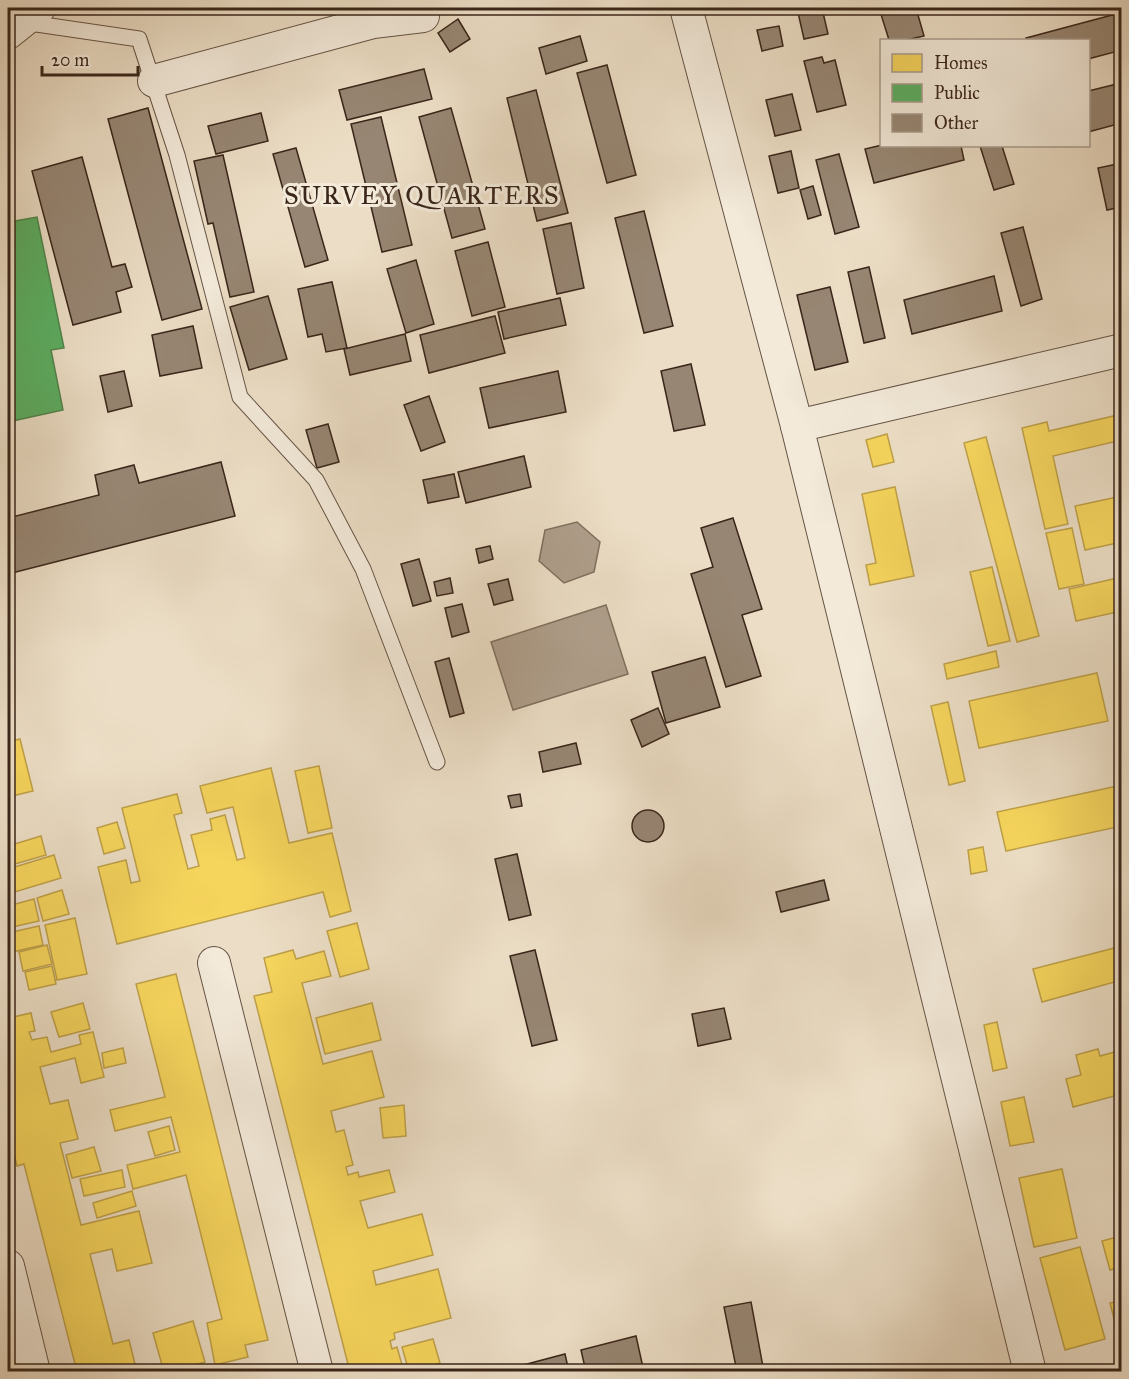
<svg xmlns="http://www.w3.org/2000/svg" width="1129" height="1379" font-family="'IM FELL Great Primer',serif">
<rect width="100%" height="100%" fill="#ecdec6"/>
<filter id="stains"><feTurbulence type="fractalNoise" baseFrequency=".00333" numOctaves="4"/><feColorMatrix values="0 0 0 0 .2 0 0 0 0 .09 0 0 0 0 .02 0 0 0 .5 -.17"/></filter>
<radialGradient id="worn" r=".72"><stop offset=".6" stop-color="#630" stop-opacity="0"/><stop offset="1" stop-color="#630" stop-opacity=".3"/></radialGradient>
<g fill="#af9f8c" stroke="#806f5e" stroke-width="1.5">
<polygon points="577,522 600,542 594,572 564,583 539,561 545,530"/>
<polygon points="606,605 628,674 513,710 491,642"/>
</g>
<g fill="#f6d55c" stroke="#bea048" stroke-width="1.5">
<polygon points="1122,414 1122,440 1053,456 1068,524 1045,529 1022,428 1047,422 1049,431"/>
<polygon points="887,434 894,462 873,467 866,440"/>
<polygon points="986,437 1039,636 1017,642 964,443"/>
<polygon points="895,487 914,576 870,585 866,565 876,563 862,494"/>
<polygon points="1122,496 1122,542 1085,550 1075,506"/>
<polygon points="1072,528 1084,584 1059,589 1046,533"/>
<polygon points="992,567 1010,641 988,646 970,572"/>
<polygon points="1122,577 1122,611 1076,621 1069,589"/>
<polygon points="996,651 999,667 947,679 944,664"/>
<polygon points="1097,673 1108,721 979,748 969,701"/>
<polygon points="948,702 965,781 949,785 931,706"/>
<polygon points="20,739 33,791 8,797 8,742"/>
<polygon points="319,766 332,828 308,833 295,771"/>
<polygon points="271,768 289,843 332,833 351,911 330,917 323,892 117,944 98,867 126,860 131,883 140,881 122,808 177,794 182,813 174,815 188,869 199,866 191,835 212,830 210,819 225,815 237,860 245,858 233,807 207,813 200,786"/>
<polygon points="1122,785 1122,826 1006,851 997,812"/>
<polygon points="117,822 125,848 104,854 97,828"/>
<polygon points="41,836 46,855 8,866 8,846"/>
<polygon points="983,847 987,871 971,874 968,850"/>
<polygon points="54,855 61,878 8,894 8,869"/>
<polygon points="62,890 69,914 43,921 37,898"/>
<polygon points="34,899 39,921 8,928 8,906"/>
<polygon points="75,918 87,974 57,980 45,925"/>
<polygon points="357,923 369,969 340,977 327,931"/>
<polygon points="39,926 43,945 8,953 8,933"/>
<polygon points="47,945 52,964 23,971 19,952"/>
<polygon points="1122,946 1122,980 1042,1002 1033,969"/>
<polygon points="293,950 296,959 324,951 331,976 302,983 323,1064 372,1051 384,1097 331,1111 336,1132 344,1130 353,1165 346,1167 348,1175 358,1172 359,1177 389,1170 395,1192 360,1201 368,1228 422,1214 433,1255 373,1271 376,1285 438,1269 451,1318 394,1333 395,1339 390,1341 392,1349 397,1347 404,1372 350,1372 254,996 272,992 264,958"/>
<polygon points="52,966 56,984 29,990 25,972"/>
<polygon points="176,974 268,1340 245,1345 248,1357 215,1365 207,1323 222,1319 186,1175 133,1189 127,1165 180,1152 171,1117 115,1131 110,1110 165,1097 136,984"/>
<polygon points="8,1003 9,1003 13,1017 31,1013 35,1031 29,1032 32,1040 47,1037 51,1052 81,1044 79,1035 93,1032 104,1077 81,1083 75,1058 40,1067 50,1104 68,1100 78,1139 60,1143 81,1225 139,1211 152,1263 117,1271 112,1249 90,1254 113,1344 129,1340 136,1368 121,1372 77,1372 24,1164 17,1166 8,1129"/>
<polygon points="83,1003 90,1029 59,1037 51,1012"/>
<polygon points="372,1003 381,1040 325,1054 316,1018"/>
<polygon points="997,1022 1007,1068 993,1071 984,1025"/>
<polygon points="123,1048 126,1063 104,1068 102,1053"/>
<polygon points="1098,1049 1100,1056 1122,1050 1122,1094 1073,1107 1066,1079 1081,1075 1076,1055"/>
<polygon points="1024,1097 1034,1142 1010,1146 1001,1102"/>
<polygon points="404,1105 406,1136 383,1138 380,1108"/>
<polygon points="169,1126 175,1150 155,1156 148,1132"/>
<polygon points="94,1147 101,1171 72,1178 66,1155"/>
<polygon points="1062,1169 1077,1238 1034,1247 1019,1178"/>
<polygon points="122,1170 125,1187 84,1196 80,1179"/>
<polygon points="132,1191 136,1206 97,1218 93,1203"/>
<polygon points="1122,1214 1122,1267 1110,1270 1102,1241 1121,1236 1116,1215"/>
<polygon points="1080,1247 1105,1339 1065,1350 1040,1258"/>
<polygon points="1119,1301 1122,1309 1122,1350 1110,1303"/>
<polygon points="193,1321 205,1362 172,1372 164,1372 153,1333"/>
<polygon points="433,1339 440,1363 409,1372 402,1347"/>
<polygon points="258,1365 259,1372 238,1372"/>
</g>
<polygon fill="#5aae61" stroke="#50854c" stroke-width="1.5" points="8,212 9,222 37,217 64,348 51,350 63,410 8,422"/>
<g fill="#978673" stroke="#3a261a" stroke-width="1.5">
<polygon points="797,8 822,8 828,34 804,39"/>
<polygon points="879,8 916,8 924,36 906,40 889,40"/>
<polygon points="1116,14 1122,34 1122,50 1088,59 1088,40 1027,40 1026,38"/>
<polygon points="458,19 470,39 450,52 438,33"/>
<polygon points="779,26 783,46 762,51 757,30"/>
<polygon points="580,36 587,61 546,74 539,48"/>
<polygon points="822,57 824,63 835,60 846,105 817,112 804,61"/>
<polygon points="607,65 636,175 607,183 577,73"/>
<polygon points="424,69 432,99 347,120 339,90"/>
<polygon points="1117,84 1122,102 1122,123 1088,132 1088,91"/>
<polygon points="536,90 568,213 537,221 507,98"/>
<polygon points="792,94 801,130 775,136 766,100"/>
<polygon points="148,108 202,309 162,320 108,119"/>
<polygon points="451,108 485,229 452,238 419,117"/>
<polygon points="261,113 268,141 216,154 208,126"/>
<polygon points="381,117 412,245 382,252 351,124"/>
<polygon points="882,145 961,146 964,160 874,183 865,149"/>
<polygon points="980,146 1002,146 1014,184 994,190"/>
<polygon points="296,148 328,260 305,267 273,154"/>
<polygon points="791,151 799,188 778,193 769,156"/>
<polygon points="839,154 859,227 835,234 816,160"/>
<polygon points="223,155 254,292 230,297 213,223 208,224 194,161"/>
<polygon points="82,157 112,267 125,264 132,287 116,292 121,312 73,325 32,171"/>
<polygon points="1122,163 1122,207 1107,210 1098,168"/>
<polygon points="813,186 821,215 808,219 800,190"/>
<polygon points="644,211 673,326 644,333 615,218"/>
<polygon points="571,223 584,288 557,294 543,229"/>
<polygon points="1023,227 1042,299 1021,306 1001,233"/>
<polygon points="1122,241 1122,263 1116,243"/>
<polygon points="488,242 505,307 472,316 455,251"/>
<polygon points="416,260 434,324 406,333 387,269"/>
<polygon points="869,267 885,338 864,343 848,272"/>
<polygon points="994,276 1002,311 912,334 904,300"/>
<polygon points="332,282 347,348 326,352 322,334 308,337 298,289"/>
<polygon points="830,287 848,362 815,370 797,295"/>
<polygon points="268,296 287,359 249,370 230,307"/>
<polygon points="560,298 566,325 504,339 498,312"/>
<polygon points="495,316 505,353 429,373 420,335"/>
<polygon points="193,326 202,368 160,376 152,335"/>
<polygon points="405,334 411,361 350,375 344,349"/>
<polygon points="691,364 705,425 674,431 661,371"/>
<polygon points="124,371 132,406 108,412 100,376"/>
<polygon points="558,371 566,412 489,428 480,388"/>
<polygon points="429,396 445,442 421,451 404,405"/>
<polygon points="328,424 339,462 317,468 306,430"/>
<polygon points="524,456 531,487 466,503 458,472"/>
<polygon points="221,462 235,516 8,574 8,518 99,495 95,475 134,465 139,483"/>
<polygon points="454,474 459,497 428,503 423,480"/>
<polygon points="733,518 762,609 742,615 761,676 726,687 691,574 713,567 701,528"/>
<polygon points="490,546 493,559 479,563 476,549"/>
<polygon points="419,559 431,601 413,606 401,564"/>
<polygon points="450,578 453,593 437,596 434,582"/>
<polygon points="508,579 513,600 494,605 488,584"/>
<polygon points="462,604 469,632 452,637 445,608"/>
<polygon points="705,657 720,707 666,723 652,672"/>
<polygon points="449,658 464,713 450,717 435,662"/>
<polygon points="658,708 669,734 642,747 631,720"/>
<polygon points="576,743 581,764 543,772 539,752"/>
<polygon points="520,794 522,806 511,808 508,796"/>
<circle cx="648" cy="826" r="16"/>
<polygon points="517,854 531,915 509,920 495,859"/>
<polygon points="824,880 829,900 781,912 776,892"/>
<polygon points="535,950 557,1040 532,1046 510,956"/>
<polygon points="724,1008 731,1039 698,1046 692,1014"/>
<polygon points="751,1302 764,1372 737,1372 724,1307"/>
<polygon points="636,1336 644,1372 586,1372 581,1350"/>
<polygon points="565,1354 569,1372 508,1372 508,1369"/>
</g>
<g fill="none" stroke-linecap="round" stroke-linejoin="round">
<defs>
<polyline id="service" points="23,22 139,39 177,155 240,397 316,480 363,569 437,762"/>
<g id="minor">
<polyline points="686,8 797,426 1030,1372"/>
<polyline points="8,33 39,8"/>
<polyline points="154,81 373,22 423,16"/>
<polyline points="797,426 1122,350"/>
<polyline points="214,963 317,1372"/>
<polyline points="8,1266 34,1372"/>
</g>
</defs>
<use href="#service" stroke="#665445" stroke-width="17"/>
<use href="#minor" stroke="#665445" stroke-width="34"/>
<use href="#service" stroke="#f3eada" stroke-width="15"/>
<use href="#minor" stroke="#f3eada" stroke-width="32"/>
</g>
<g text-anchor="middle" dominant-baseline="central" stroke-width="6" stroke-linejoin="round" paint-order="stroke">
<g font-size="26" letter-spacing="1.5" fill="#3a261a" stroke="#f3eada">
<text x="422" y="195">SURVEY QUARTERS</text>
</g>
</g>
<rect width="1129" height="1379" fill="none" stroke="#ecdec6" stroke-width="30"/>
<rect x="9" y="9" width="1111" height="1361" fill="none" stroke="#3a261a" stroke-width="3"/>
<rect x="15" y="15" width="1099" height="1349" fill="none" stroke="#3a261a" stroke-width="1.5"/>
<rect x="880" y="39" width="210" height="108" fill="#f3eada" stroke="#a99c8d" stroke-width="1.5"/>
<rect x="892" y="54" width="30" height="18" fill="#f6d55c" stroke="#a99c8d" stroke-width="1.5"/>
<text x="934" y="69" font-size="18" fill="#3a261a">Homes</text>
<rect x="892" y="84" width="30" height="18" fill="#5aae61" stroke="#a99c8d" stroke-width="1.5"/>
<text x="934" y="99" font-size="18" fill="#3a261a">Public</text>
<rect x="892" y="114" width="30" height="18" fill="#978673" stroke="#a99c8d" stroke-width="1.5"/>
<text x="934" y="129" font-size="18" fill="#3a261a">Other</text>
<path d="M42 66v9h96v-9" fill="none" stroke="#3a261a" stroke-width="3"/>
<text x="51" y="66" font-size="18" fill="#3a261a" stroke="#f3eada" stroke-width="4.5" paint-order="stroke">20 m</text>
<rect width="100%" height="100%" filter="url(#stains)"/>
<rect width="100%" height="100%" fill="url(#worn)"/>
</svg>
